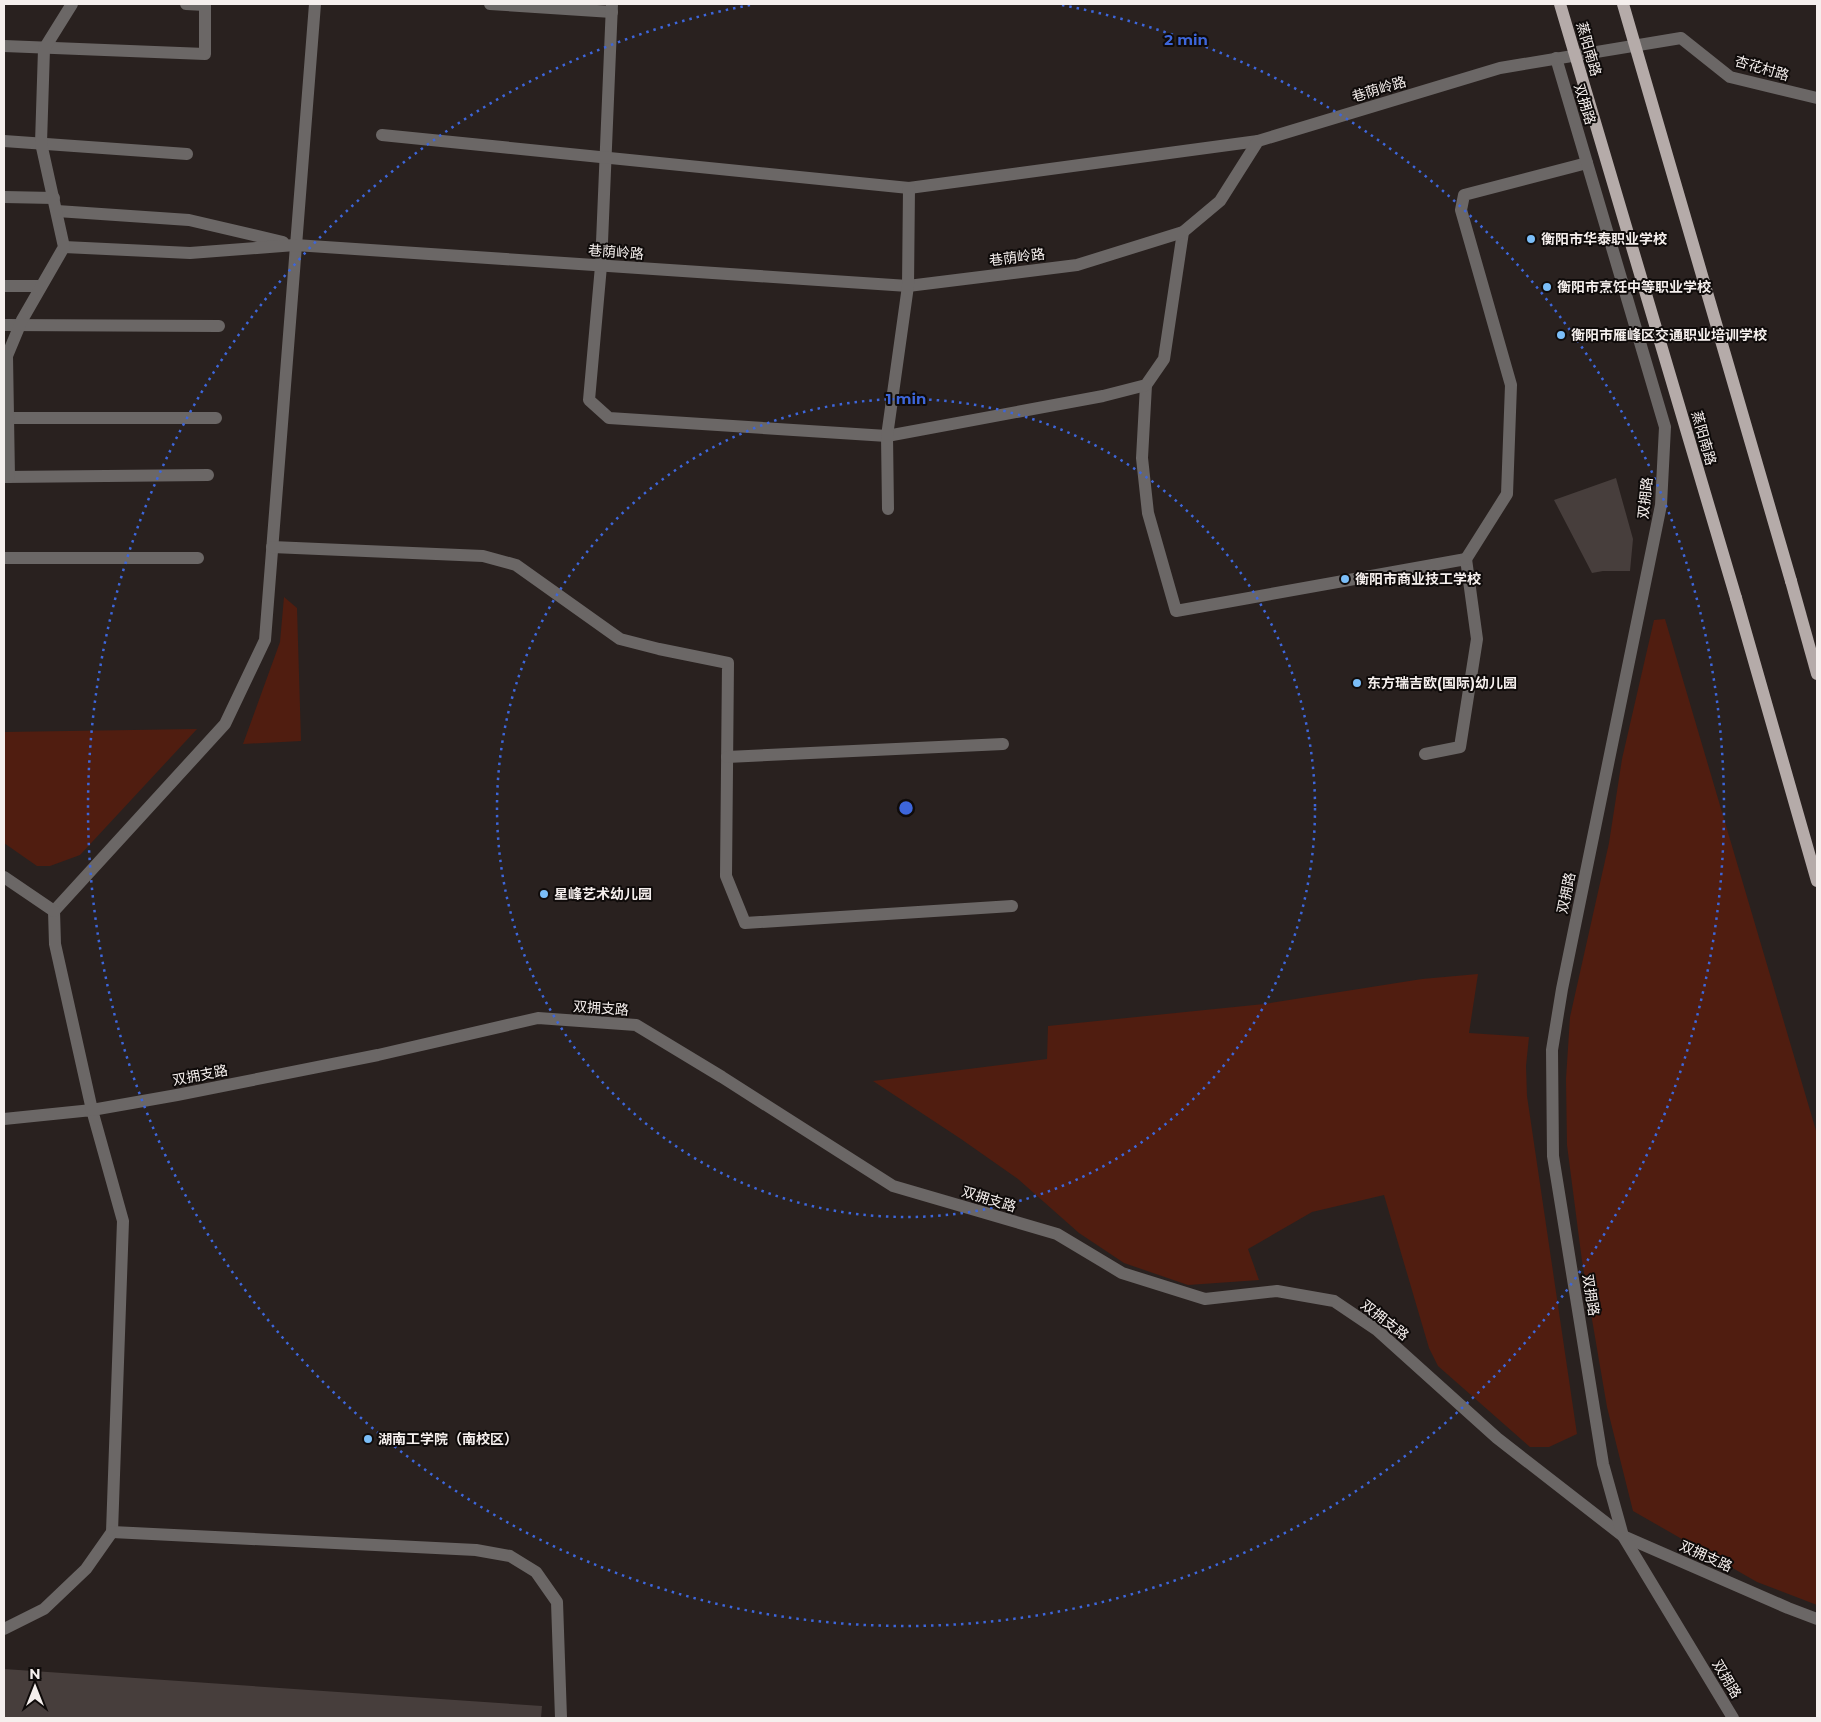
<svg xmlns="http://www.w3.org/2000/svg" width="1821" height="1722" font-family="Montserrat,'Noto Sans SC',sans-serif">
<rect width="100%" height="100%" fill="#29211f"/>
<g fill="#501d10">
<polygon points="284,597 297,608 301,741 243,744 280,642"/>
<polygon points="1665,619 1817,1134 1817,1605 1757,1582 1633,1511 1607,1407 1582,1261 1567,1145 1566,1079 1570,1017 1609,843 1622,759 1654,620"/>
<polygon points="197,729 80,855 50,866 37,866 4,843 4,732"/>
<polygon points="1478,974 1469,1033 1529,1037 1526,1066 1527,1096 1577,1434 1549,1447 1530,1447 1438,1366 1429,1348 1384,1195 1312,1212 1248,1249 1259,1280 1188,1285 1124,1263 1079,1233 1018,1179 961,1139 873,1081 1047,1059 1048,1026 1264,1004 1422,979"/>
</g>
<g fill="#473e3c">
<polygon points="1616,478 1633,539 1630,571 1603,571 1592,573 1554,500"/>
<polygon points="4,1669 542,1706 541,1718 4,1718"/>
</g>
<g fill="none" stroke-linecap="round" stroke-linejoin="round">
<g stroke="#6b6766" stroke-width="12">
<polyline points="1146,385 1142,458 1148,513 1176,611 1466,559 1477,639 1460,747 1425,754"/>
<polyline points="1466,559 1507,494 1511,385 1461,210 1464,195 1587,163"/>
<polyline points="4,1119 92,1110 123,1221 112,1532 86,1569 44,1609 4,1629"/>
<polyline points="112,1532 476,1550 510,1556 536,1572 557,1602 561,1718"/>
</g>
<g stroke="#6b6766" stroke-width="12">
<polyline points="315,4 265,640 225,724 54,911 55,944 92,1110 177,1095 378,1055 538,1018 636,1025 722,1077 893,1186 1057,1234 1122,1273 1205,1299 1277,1291 1334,1301 1377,1330 1497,1438 1623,1536 1788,1608 1817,1619"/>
<polyline points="490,4 612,12"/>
<polyline points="612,4 601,266 589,400 609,418 887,436 1103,396 1146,385 1164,359 1183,232"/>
<polyline points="4,46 205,54 205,5 186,4"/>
<polyline points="1556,58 1665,427 1661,505 1562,989 1552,1050 1553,1156 1603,1464 1623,1536 1733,1718"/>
<polyline points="382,135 909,188 1258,141"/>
<polyline points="4,141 187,154"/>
<polyline points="4,197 54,198"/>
<polyline points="57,211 189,220 283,242"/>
<polyline points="64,247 190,253 295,245 908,286 1077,265 1183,232 1220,201 1258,141 1500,68 1681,38 1730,77 1817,98"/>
<polyline points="4,286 41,286"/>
<polyline points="4,325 219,326"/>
<polyline points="4,418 216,418"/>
<polyline points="4,477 208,475"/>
<polyline points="9,477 7,356 22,320 64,247 41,143 44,49 72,4"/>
<polyline points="888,509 887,436 908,286 909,188"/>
<polyline points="272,547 483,556 516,565 620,639 659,649 728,663 726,876 745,923 1012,906"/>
<polyline points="4,558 198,558"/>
<polyline points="727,757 1003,744"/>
<polyline points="4,877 54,911"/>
</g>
<g stroke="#b5aba9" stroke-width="12">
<polyline points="1791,581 1817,674"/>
<polyline points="1736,598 1817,881"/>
</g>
<g stroke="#b5aba9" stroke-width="12">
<polyline points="1560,4 1736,598"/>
<polyline points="1623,4 1791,581"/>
</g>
</g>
<g fill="none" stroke="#3d66db" stroke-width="2.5" stroke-dasharray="2.5 5">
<circle cx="906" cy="808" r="409"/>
<path d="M1062 5A818 818 0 1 1 750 5"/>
</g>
<g fill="#7bbef8" stroke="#0f0b0a" stroke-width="2">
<circle cx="1531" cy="239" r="5"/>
<circle cx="1547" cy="287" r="5"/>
<circle cx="1561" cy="335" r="5"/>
<circle cx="1345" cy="579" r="5"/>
<circle cx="1357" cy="683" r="5"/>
<circle cx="544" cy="894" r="5"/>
<circle cx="368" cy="1439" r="5"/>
</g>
<g text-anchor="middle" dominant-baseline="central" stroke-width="4" stroke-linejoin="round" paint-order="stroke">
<g font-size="14" fill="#f5efed" stroke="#0f0b0a">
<text transform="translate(1589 49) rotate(74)">蒸阳南路</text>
<text transform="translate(1762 68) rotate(16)">杏花村路</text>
<text transform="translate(1379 89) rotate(-17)">巷荫岭路</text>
<text transform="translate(1585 104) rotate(73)">双拥路</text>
<text transform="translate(616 252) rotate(4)">巷荫岭路</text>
<text transform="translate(1017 257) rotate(-7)">巷荫岭路</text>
<text transform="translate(1704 438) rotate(74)">蒸阳南路</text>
<text transform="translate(1645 498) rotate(-84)">双拥路</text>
<text transform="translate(1566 893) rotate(-78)">双拥路</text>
<text transform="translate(601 1008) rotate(4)">双拥支路</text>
<text transform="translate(200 1075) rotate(-11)">双拥支路</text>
<text transform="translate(989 1199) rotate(17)">双拥支路</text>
<text transform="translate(1591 1295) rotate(81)">双拥路</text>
<text transform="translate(1385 1320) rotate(38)">双拥支路</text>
<text transform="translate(1706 1556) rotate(24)">双拥支路</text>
<text transform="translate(1727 1679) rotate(59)">双拥路</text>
</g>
<g font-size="14" font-weight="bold" fill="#f5efed" stroke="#0f0b0a" text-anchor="start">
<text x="1541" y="239">衡阳市华泰职业学校</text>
<text x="1557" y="287">衡阳市烹饪中等职业学校</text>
<text x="1571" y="335">衡阳市雁峰区交通职业培训学校</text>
<text x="1355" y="579">衡阳市商业技工学校</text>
<text x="1367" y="683">东方瑞吉欧(国际)幼儿园</text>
<text x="554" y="894">星峰艺术幼儿园</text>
<text x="378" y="1439">湖南工学院（南校区）</text>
</g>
</g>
<circle cx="906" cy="808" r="8" fill="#3d66db" stroke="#0f0b0a" stroke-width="2.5"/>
<g font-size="15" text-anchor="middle" font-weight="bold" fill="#3d66db" stroke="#0f0b0a" stroke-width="4" stroke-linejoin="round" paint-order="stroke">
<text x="1186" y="45">2 min</text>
<text x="906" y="404">1 min</text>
</g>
<rect width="1821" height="1722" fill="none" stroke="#f5efed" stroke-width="10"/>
<g transform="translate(35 1687)" stroke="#0f0b0a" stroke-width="4" paint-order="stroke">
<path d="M0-4L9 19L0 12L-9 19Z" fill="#f5efed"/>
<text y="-8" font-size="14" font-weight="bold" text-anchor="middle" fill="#f5efed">N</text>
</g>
</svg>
